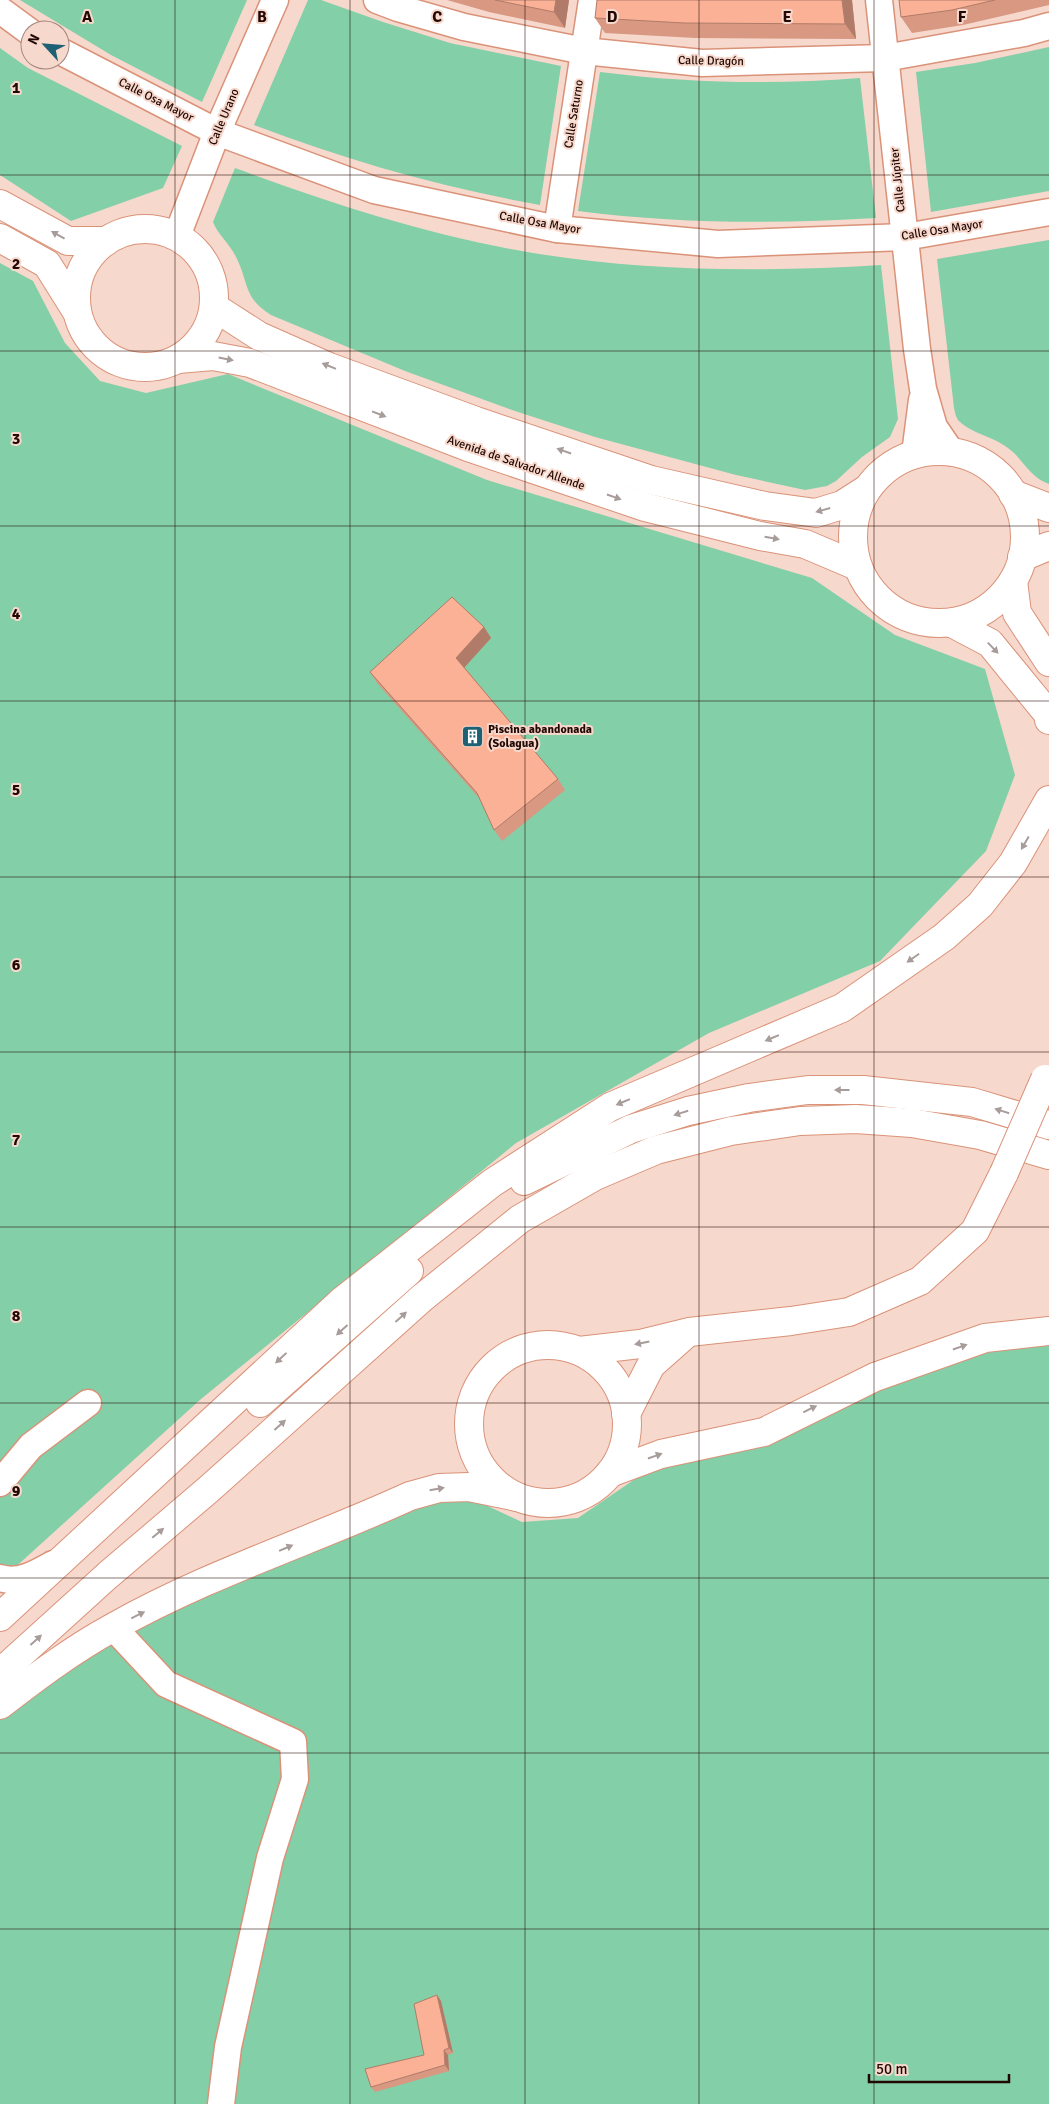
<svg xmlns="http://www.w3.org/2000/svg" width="1049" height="2104" font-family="Signika,sans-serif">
<rect width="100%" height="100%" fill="#f7d8cd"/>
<g fill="#83cfa8">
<polygon points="20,0 247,0 202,102 111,55"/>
<path d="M308,0H321L383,22L450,43L561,66L540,205C440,187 349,161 254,125Z"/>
<polygon points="1049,47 1049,191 931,212 916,72 975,63"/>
<polygon points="0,48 28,68 182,146 163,188 71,221 0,175"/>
<path d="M600,72C687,83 773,85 860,78L876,218C775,224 679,224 578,211Z"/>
<path d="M235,168C332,204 431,236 533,253C649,272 764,272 881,265L898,419L890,437L862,457L836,481L827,486L805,490L736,475L595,437L515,411L405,371L271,315C243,298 249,282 236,257C230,244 218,235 213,222Z"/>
<path d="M1049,240V484C1033,479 1025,464 1014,453C998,437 976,436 960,422C956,419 955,412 954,408L937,259Z"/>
<polygon points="0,263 33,281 65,343 100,381 146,393 228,374 487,480 812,578 895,635 985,669 1015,775 986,851 880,961 709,1033 516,1143 201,1399 0,1581"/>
<polygon points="1049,1339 1049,2104 0,2104 0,1714 103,1643 247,1577 441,1497 475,1500 522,1522 578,1518 657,1464 805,1423 955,1357"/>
</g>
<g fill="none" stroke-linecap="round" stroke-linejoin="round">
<defs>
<g id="minor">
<polyline points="377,0 398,8 464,27 584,51 702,63 885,58 1024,33 1049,26"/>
<polyline points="879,0 917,349 923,389 934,427 951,452"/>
<polyline points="0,10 30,32"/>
<polyline points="60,51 217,132 374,190 557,229 718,244 905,237 1049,212"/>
<polyline points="557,229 592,0"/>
<polyline points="177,236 217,132 275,0"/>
<polyline points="915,454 922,400"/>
<polyline points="0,1483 31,1446 88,1403"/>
<path d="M0,1578C19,1584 37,1573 53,1564"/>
<polyline points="113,1627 166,1684 293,1742 295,1779 270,1858 228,2047 221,2104"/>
</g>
<g id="major">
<polyline points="0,204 68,241 106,241"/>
<circle cx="145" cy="298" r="69"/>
<polyline points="0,238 47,264 77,312"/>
<polyline points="214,307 259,336 329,367 476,421 651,480 765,506 816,513 842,505 867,489"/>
<polyline points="178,359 213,356 250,363 468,447 645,507 760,536 805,544 857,566"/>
<circle cx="939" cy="537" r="86"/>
<polyline points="1013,494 1049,508"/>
<polyline points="1022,557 1049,546"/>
<polyline points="1013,581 1017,613 1049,662"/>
<polyline points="952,623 990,643 1048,714 1049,720"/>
<circle cx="548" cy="1424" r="79"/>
<polyline points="579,1351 640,1344 689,1332 791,1321 849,1312 920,1281 975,1231 1004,1173"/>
<polyline points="626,1414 651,1365 686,1334"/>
</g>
<g id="highway">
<polyline points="524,1181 631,1129 688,1111 749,1098 808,1090 863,1090 972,1102 1049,1125"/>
<polyline points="260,1403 409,1271"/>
<polyline points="610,1473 661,1454 764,1432 875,1377 985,1338 1049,1331"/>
<polyline points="0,1617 342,1301 492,1183 610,1107 842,1008 944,937 980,905 1013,863 1049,800"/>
<polyline points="0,1673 108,1575 209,1489 422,1298 520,1219 595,1176 656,1150 731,1131 800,1121 856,1119 912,1123 980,1135 1049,1155"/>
<path d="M0,1705C36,1677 72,1650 112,1628C207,1574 312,1541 410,1496L439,1488L469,1487L517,1497"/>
</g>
</defs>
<use href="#minor" stroke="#da9278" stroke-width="29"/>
<use href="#major" stroke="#da9278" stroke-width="30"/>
<use href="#highway" stroke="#da9278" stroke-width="30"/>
<use href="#minor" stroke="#fff" stroke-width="26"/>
<use href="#major" stroke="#fff" stroke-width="28"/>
<use href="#highway" stroke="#fff" stroke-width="28"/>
<defs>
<polyline id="major-bridge" points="1004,1173 1045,1079"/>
</defs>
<use href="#major-bridge" stroke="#da9278" stroke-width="30" stroke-linecap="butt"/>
<use href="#major-bridge" stroke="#fff" stroke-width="28"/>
</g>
<g fill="#d89881">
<polygon points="447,0 569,0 565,28 489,12"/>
<polygon points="852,0 856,39 695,38 605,33 595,18"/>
<polygon points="899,0 1049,0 1049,5 963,25 912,33 901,17"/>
<polygon points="484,627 491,638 464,667 558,779 565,790 502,841 494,830 479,798 377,683 370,672"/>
<polygon points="437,1995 441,2001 453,2053 448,2055 449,2071 375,2092 371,2087 424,2055"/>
</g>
<g fill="#b07c69">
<polygon points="556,0 569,0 565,28 554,12"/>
<polygon points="842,0 852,0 856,39 845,24"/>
<polygon points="484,627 491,638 464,668 456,658"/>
<polygon points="437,1995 441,2001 453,2053 449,2048"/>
<polygon points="444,2050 448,2055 449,2071 445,2065"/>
</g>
<g fill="#fbb196" stroke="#b07c69">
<polygon points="495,0 556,0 554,12"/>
<polygon points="597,0 842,0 845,24 684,23 595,18"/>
<polygon points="899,0 995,0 952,10 901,17"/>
<polygon points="452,597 484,627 456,658 558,779 494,830 477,793 370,672"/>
<polygon points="437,1995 449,2048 444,2050 445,2065 371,2087 365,2069 424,2055 414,2004"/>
</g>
<defs><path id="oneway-solid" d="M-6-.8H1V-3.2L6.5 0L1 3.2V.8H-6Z" transform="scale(1.25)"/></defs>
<g fill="#a79c9a">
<use href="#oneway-solid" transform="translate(58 235) rotate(-151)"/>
<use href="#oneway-solid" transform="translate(226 359) rotate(11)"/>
<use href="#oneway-solid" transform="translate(329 366) rotate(-158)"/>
<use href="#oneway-solid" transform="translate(379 414) rotate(21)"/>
<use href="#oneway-solid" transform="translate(564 451) rotate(-161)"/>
<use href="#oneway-solid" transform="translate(614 497) rotate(19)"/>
<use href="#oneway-solid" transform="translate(823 510) rotate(164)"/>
<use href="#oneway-solid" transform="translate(772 538) rotate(10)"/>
<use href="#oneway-solid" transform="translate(993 648) rotate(46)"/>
<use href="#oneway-solid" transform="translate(1025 843) rotate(120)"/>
<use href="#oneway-solid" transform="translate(913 958) rotate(145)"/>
<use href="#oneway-solid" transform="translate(772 1038) rotate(157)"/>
<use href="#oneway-solid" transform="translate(842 1090) rotate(180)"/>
<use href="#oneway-solid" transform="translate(623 1102) rotate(157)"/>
<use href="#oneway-solid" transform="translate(1002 1111) rotate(-163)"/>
<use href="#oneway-solid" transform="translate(681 1113) rotate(163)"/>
<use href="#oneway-solid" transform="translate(401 1317) rotate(-42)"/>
<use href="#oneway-solid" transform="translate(342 1330) rotate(138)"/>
<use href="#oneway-solid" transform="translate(642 1343) rotate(169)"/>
<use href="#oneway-solid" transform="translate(960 1347) rotate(-19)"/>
<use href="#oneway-solid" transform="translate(281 1358) rotate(137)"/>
<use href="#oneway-solid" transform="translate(810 1409) rotate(-26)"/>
<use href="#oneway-solid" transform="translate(280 1425) rotate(-42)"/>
<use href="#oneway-solid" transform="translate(655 1456) rotate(-19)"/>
<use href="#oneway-solid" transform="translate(437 1489) rotate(-10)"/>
<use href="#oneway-solid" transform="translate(158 1533) rotate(-40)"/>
<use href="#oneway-solid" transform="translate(286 1548) rotate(-23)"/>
<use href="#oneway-solid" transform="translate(138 1615) rotate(-26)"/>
<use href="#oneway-solid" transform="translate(36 1640) rotate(-42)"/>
</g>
<path fill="none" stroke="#220802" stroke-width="1" stroke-opacity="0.55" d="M175,0V2104M350,0V2104M525,0V2104M699,0V2104M874,0V2104M0,175H1049M0,351H1049M0,526H1049M0,701H1049M0,877H1049M0,1052H1049M0,1227H1049M0,1403H1049M0,1578H1049M0,1753H1049M0,1929H1049"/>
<defs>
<symbol id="building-square" viewBox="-11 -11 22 22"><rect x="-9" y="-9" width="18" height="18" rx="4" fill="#1e6174" stroke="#f7d8cd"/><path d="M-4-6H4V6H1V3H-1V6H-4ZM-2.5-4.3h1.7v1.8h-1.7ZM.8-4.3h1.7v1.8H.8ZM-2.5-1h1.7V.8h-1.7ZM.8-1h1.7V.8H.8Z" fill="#fff"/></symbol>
</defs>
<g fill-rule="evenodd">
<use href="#building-square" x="460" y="724" width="25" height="25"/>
</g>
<g text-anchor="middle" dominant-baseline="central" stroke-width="4" stroke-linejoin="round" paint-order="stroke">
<g font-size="12" fill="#220802" stroke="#f7d8cd">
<text transform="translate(711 61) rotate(1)">Calle Dragón</text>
<text transform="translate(156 100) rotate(27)">Calle Osa Mayor</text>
<text transform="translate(574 114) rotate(-81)">Calle Saturno</text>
<text transform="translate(224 117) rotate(-67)">Calle Urano</text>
<text transform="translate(898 180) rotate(-96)">Calle Júpiter</text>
<text transform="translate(540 223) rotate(10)">Calle Osa Mayor</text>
<text transform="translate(942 230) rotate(-9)">Calle Osa Mayor</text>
<text transform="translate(516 463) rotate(19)">Avenida de Salvador Allende</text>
</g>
<g font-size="12" font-weight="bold" fill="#220802" stroke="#f7d8cd" text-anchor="start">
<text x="488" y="729">Piscina abandonada<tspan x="488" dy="14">(Solagua)</tspan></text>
</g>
</g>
<g font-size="16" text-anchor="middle" font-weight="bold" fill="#220802" stroke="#f7d8cd" stroke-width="4" stroke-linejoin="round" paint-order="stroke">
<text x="87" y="22">A</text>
<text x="262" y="22">B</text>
<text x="437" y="22">C</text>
<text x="612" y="22">D</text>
<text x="787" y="22">E</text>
<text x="962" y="22">F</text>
<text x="16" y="93">1</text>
<text x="16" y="269">2</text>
<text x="16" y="444">3</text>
<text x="16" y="619">4</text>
<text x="16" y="795">5</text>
<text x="16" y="970">6</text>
<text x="16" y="1145">7</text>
<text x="16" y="1321">8</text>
<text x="16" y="1496">9</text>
</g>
<g transform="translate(45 45) rotate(296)"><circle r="24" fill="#f7d8cd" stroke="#a2857c"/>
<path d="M0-4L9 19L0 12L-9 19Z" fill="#1e6174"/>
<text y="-8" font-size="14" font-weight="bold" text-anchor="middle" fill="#220802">N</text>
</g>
<path d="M869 2074v8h140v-8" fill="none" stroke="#220802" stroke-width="2.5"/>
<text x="876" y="2074" font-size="15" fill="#220802" stroke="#f7d8cd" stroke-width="4" paint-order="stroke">50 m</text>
</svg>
